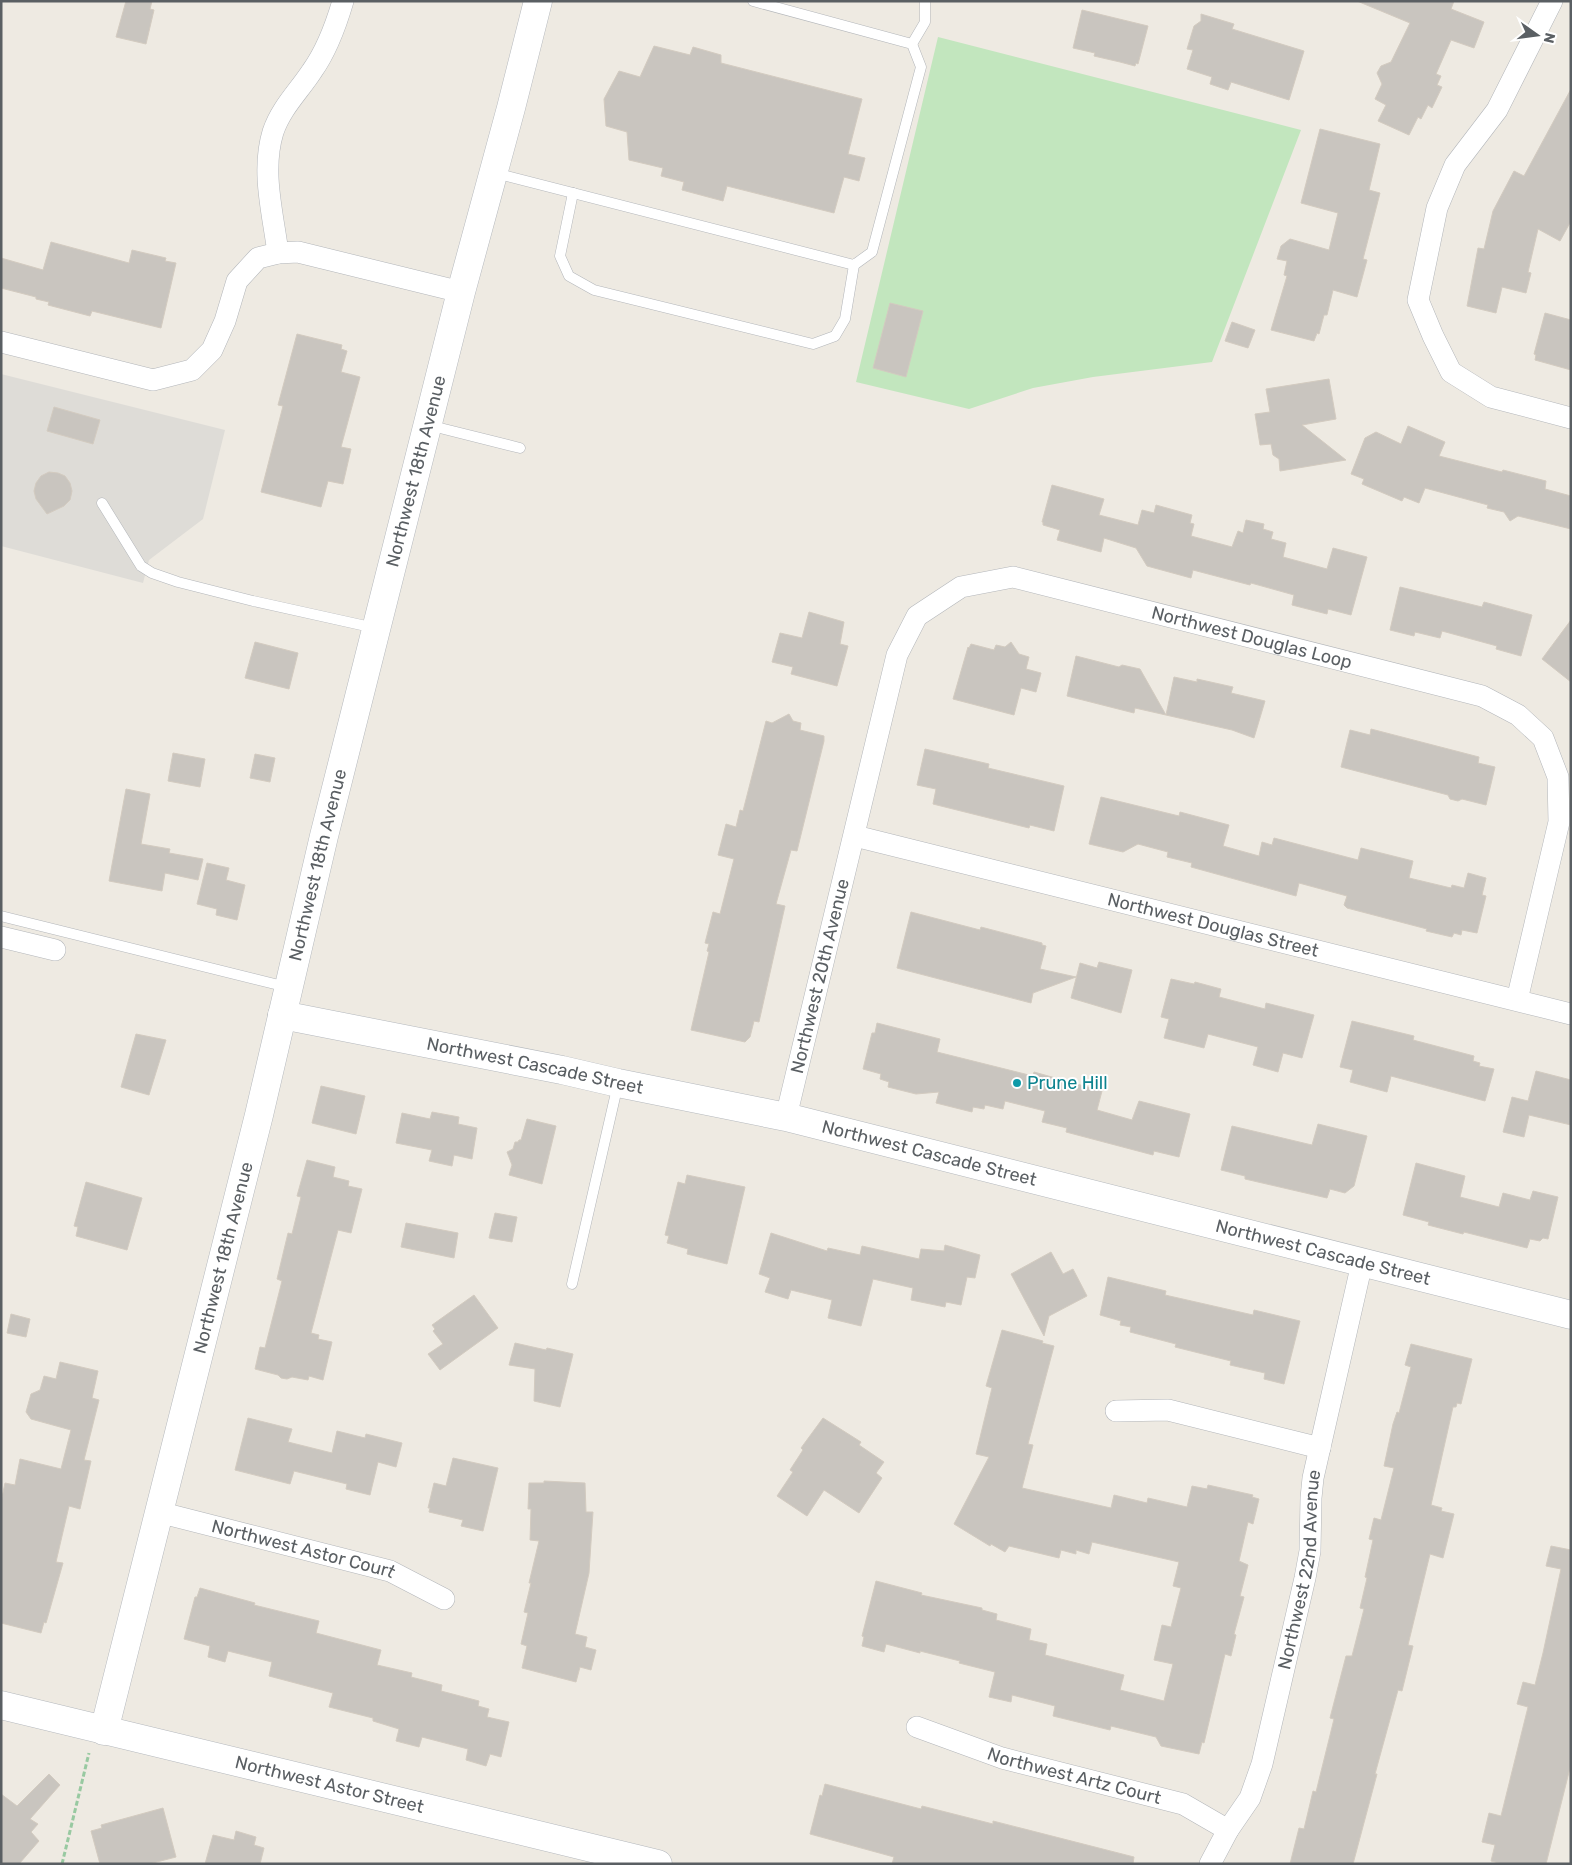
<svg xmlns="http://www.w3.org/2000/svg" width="1572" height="1865" font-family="Rubik,sans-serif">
<rect width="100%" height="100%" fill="#eeeae2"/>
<polygon fill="#dedcd7" points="1,374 225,430 203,519 149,560 143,583 1,546"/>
<polygon fill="#c2e6be" points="938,37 1301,130 1212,362 1093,377 1033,388 969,409 856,382"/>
<g fill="#c9c5bf" stroke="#d3cbc0">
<polygon points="126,1 152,1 150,9 154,10 146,44 116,37"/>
<polygon points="1357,1 1454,1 1451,9 1484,22 1474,48 1451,40 1436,74 1441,76 1437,85 1442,87 1432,108 1428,105 1421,119 1418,117 1409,135 1378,121 1386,105 1375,99 1382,84 1377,73 1381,66 1391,62 1410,23"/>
<polygon points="1082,10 1148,26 1138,64 1136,63 1135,66 1120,62 1094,56 1095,53 1073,48"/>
<polygon points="1201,14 1234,24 1232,29 1304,51 1289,100 1231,82 1228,90 1210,84 1212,77 1187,69 1193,50 1187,49 1194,26 1201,21"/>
<polygon points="654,46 690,55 693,47 721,55 721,63 862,99 848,154 865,158 859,181 844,177 834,213 727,186 723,201 682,190 684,182 661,176 663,168 629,160 627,132 606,126 604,99 619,71 640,77"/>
<polygon points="1571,89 1571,221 1560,241 1538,229 1528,272 1531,273 1526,293 1502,287 1496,313 1467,306 1478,248 1484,249 1493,211 1514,171 1524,176"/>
<polygon points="1320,129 1380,144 1369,190 1380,193 1363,259 1367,260 1357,297 1333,290 1327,315 1324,315 1319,334 1317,333 1314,341 1271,330 1287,276 1284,275 1287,261 1277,259 1281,246 1290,239 1329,250 1338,213 1301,203"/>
<polygon points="51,242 129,263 132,250 166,258 165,261 176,263 161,328 92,311 90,316 48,305 49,302 36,299 36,297 1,288 1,258 43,270"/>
<polygon points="890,303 923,311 906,377 873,368"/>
<polygon points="1545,313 1571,320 1571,370 1535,360 1536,355 1534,354"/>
<polygon points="1232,322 1255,330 1248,348 1225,341"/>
<polygon points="297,334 342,345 341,349 347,351 341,372 360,377 341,447 351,449 343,484 328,481 321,507 261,492 283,406 278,405"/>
<polygon points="1329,379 1336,419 1302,425 1346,460 1280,471 1279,459 1273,455 1271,444 1260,445 1255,414 1270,412 1266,389"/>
<polygon points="54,407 100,420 93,444 47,431"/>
<polygon points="1408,426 1445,442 1439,456 1502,472 1503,470 1546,481 1545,489 1571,496 1571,529 1518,516 1510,521 1504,512 1487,508 1488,505 1425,488 1419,503 1404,497 1402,501 1362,484 1364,479 1351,474 1365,438 1376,432 1401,444"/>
<polygon points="49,472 58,473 65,476 70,483 72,491 70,500 64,506 47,514 36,499 34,491 36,483 41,476"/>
<polygon points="1052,485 1104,499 1099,515 1138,525 1142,510 1154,513 1156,505 1192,515 1190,523 1194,524 1191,536 1232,547 1238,531 1243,533 1246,520 1264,524 1263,529 1273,532 1271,539 1286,543 1283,557 1327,569 1333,548 1367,557 1351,615 1328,609 1327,614 1292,605 1294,595 1251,583 1250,585 1193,570 1191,578 1147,566 1136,548 1104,538 1101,552 1057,540 1060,530 1043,525 1043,522 1042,522"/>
<polygon points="1400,587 1482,607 1484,602 1532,615 1521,656 1496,649 1497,646 1442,631 1440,638 1415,632 1414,636 1390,630"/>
<polygon points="809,612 844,622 840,644 848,646 837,686 791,674 793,667 772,662 780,633 802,638"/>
<polygon points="1571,620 1571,682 1542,659"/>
<polygon points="255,642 298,653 289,689 245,678"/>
<polygon points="1011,642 1019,654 1029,657 1026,669 1041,673 1036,692 1021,688 1014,715 953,699 968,647 969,648 971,644 994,650 996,645 1005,647"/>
<polygon points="1076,656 1119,667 1122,665 1140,669 1166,715 1174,677 1197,682 1197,679 1233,687 1231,693 1265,701 1254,738 1232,730 1135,708 1134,713 1067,696"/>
<polygon points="789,714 793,721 801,723 800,730 824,736 824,741 797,851 791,850 776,904 785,906 759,1022 754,1021 750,1037 745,1042 691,1030 709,952 707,951 709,944 705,943 713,912 720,914 734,859 718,855 726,824 736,827 740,810 743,811 766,721 772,723"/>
<polygon points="1371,729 1479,757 1478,763 1495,767 1486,805 1462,799 1458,801 1450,799 1448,795 1341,767 1350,730 1370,735"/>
<polygon points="925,749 989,764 988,768 1064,786 1054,831 1030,825 1029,828 933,804 936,789 917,785"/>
<polygon points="173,753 205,759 200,787 168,781"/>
<polygon points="255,754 275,758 270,782 250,778"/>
<polygon points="126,789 150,794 141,844 170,849 169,853 203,859 198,880 165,873 162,891 109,881"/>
<polygon points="1101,797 1179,816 1180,812 1229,825 1223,846 1259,856 1262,842 1272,845 1274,838 1358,860 1361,848 1413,861 1409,878 1451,888 1452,885 1464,888 1468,873 1486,878 1482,895 1486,896 1477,933 1462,930 1461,935 1454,933 1452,937 1426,931 1427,929 1347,908 1344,905 1347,896 1299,883 1296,896 1191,867 1192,863 1167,857 1168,852 1138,844 1123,852 1089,844"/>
<polygon points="207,863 229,868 226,880 245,885 237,920 216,915 217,909 197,904"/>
<polygon points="911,912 980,930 981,927 1042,943 1042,945 1046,946 1040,969 1076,977 1033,993 1031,1003 897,968"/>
<polygon points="1099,962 1132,970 1121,1013 1071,998 1080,963 1097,968"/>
<polygon points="1171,979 1194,984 1195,982 1221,989 1219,997 1265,1009 1266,1003 1314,1015 1302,1058 1283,1053 1278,1072 1253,1065 1258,1047 1208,1034 1204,1048 1164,1038 1169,1019 1161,1017"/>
<polygon points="1352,1021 1414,1036 1413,1040 1474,1056 1473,1061 1480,1063 1479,1066 1494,1069 1485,1101 1391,1076 1387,1092 1350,1082 1353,1070 1340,1067"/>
<polygon points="877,1023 940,1039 937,1052 1033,1076 1034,1072 1102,1091 1097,1110 1132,1120 1139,1101 1190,1114 1179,1157 1154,1151 1153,1155 1066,1132 1067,1128 1042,1122 1045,1111 1005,1101 1003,1109 985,1105 984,1109 973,1107 972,1112 936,1103 939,1092 916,1094 888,1087 889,1082 880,1079 881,1074 863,1069 872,1033 875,1033"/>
<polygon points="136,1034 166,1040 149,1095 121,1087"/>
<polygon points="1536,1071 1571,1080 1571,1125 1529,1115 1524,1137 1503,1132 1512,1097 1528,1101"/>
<polygon points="321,1086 365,1096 356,1134 312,1123"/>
<polygon points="432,1112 459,1117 458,1124 477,1128 472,1159 454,1155 452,1166 429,1161 432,1150 396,1143 402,1113 430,1119"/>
<polygon points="527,1119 556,1126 542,1184 509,1175 512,1165 507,1152 513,1149 515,1142 518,1142 519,1140 521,1140"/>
<polygon points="1318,1124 1367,1136 1354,1186 1345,1193 1330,1189 1327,1198 1245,1179 1245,1176 1221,1170 1232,1126 1312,1145"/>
<polygon points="307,1160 335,1167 333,1177 349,1181 348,1186 362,1189 351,1233 338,1230 311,1333 319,1335 318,1339 332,1342 323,1380 309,1376 308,1380 292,1377 287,1379 281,1378 278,1375 255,1369 260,1347 265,1348 282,1281 277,1279 288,1233 292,1234 301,1197 297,1196"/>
<polygon points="1416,1163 1465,1176 1460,1197 1499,1207 1503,1193 1530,1200 1533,1191 1558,1197 1548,1239 1543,1238 1540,1241 1530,1239 1527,1248 1464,1232 1463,1234 1428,1225 1429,1222 1403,1215"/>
<polygon points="687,1175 745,1187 727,1264 687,1254 688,1249 667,1243 669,1236 665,1235 678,1182 685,1184"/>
<polygon points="86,1182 142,1198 127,1250 76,1236 78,1227 74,1226"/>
<polygon points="495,1213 517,1217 512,1242 489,1238"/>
<polygon points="406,1223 458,1233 454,1258 401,1247"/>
<polygon points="771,1233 827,1251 828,1248 860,1255 862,1246 919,1259 921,1249 944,1251 945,1245 980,1255 975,1278 967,1277 961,1305 946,1302 945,1307 911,1300 913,1288 873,1279 861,1326 828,1318 832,1300 791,1290 788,1299 765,1292 770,1278 759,1274"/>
<polygon points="1051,1252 1063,1274 1073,1269 1087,1296 1049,1316 1044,1336 1011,1274"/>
<polygon points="1108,1277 1166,1291 1165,1295 1253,1315 1254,1310 1300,1321 1284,1384 1264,1379 1265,1373 1230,1365 1231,1361 1175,1347 1176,1344 1130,1332 1131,1327 1120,1325 1121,1321 1100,1315"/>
<polygon points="474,1295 498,1328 440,1370 428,1354 443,1344 433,1331 435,1329 432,1325"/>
<polygon points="11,1314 30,1319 26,1337 7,1333"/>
<polygon points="1002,1330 1043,1341 1042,1343 1054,1346 1028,1444 1033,1445 1022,1488 1111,1508 1114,1495 1147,1503 1148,1498 1187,1507 1192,1486 1207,1489 1208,1485 1253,1495 1252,1497 1259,1499 1253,1524 1248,1522 1239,1561 1248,1565 1240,1596 1244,1597 1234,1634 1236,1635 1231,1656 1225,1654 1204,1743 1202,1742 1199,1754 1161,1746 1156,1737 1111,1726 1110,1730 1053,1716 1055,1706 1012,1695 1011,1702 989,1697 995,1672 959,1663 960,1661 920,1651 920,1653 886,1644 884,1652 862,1646 864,1637 862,1636 876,1581 922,1593 921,1595 982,1608 982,1610 997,1614 996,1620 1031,1629 1029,1640 1047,1644 1045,1655 1124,1675 1120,1690 1164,1701 1173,1664 1154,1660 1162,1625 1171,1627 1181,1588 1173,1586 1179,1562 1092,1542 1089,1554 1076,1550 1076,1554 1061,1550 1059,1558 1009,1546 1005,1552 991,1544 990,1546 954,1524 989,1457 976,1454 992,1388 986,1386"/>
<polygon points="515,1343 546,1350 547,1348 573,1354 560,1407 534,1401 535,1369 509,1365"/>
<polygon points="1411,1344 1472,1359 1461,1404 1457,1403 1456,1407 1453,1407 1431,1505 1442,1508 1441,1511 1454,1514 1443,1558 1430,1554 1408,1645 1413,1646 1402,1691 1398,1690 1375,1774 1377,1774 1353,1864 1290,1864 1299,1828 1304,1829 1313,1791 1316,1792 1334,1719 1330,1718 1346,1656 1352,1656 1364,1609 1360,1608 1367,1578 1365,1577 1373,1540 1369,1539 1374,1518 1381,1520 1394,1468 1384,1466 1393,1424 1397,1412 1399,1413 1411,1367 1405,1365"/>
<polygon points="60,1362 98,1371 92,1398 99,1400 84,1460 91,1461 80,1509 69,1506 56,1562 63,1563 46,1623 44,1622 41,1633 1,1623 1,1502 5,1483 15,1485 20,1459 61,1469 71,1430 31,1419 26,1412 31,1394 40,1390 44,1376 56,1379"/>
<polygon points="248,1418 292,1429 288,1442 332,1453 337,1431 365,1438 366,1434 402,1443 396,1467 378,1462 370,1495 346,1489 347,1484 294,1471 290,1484 235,1470"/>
<polygon points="823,1418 861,1442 859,1445 884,1462 876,1473 882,1478 859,1513 824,1490 807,1516 777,1496 793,1472 790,1470 803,1450 801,1448"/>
<polygon points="453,1458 498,1468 483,1531 461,1526 463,1520 429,1512 430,1508 428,1508 434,1483 446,1486"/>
<polygon points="544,1481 585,1483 586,1512 593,1512 589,1573 575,1634 587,1637 585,1647 596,1650 591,1670 580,1667 576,1682 522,1668 527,1646 521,1644 528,1613 524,1612 531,1583 529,1583 539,1541 530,1540 531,1509 528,1509 529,1483 544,1483"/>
<polygon points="1551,1546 1571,1550 1571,1764 1546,1864 1503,1864 1491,1861 1495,1845 1482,1842 1489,1813 1501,1816 1528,1707 1517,1704 1523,1682 1535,1685 1543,1653 1561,1569 1546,1566"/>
<polygon points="200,1588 255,1603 254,1605 319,1621 316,1633 381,1650 377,1665 412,1673 411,1677 442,1685 441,1691 479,1701 478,1706 489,1709 487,1717 509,1722 501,1757 490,1754 486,1766 466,1760 468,1749 422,1737 419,1747 396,1741 399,1729 373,1721 373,1718 329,1707 333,1693 269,1676 272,1662 228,1651 225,1662 208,1657 210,1646 184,1639 195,1597 197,1597"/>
<polygon points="49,1774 60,1785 30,1819 38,1824 31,1832 39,1841 19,1864 1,1864 1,1794 17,1806"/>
<polygon points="825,1784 921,1809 922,1806 993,1824 993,1821 1134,1857 1133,1864 892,1864 894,1857 810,1834 820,1795 822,1796"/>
<polygon points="163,1808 176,1857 149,1864 100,1864 91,1831 102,1828 101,1825"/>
<polygon points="236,1831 256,1837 254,1845 264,1848 260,1864 205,1864 213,1835 234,1840"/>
</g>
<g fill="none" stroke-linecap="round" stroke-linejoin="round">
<defs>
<g id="lane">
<polyline points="912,44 925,22 925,1"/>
<polyline points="495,173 854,265 872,252 921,67 912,44 753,1"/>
<polyline points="573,193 560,256 569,276 594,290 813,344 835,336 845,319 854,265"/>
<polyline points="428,425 520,448"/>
<polyline points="102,503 141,566 152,573 178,582 253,601 375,628"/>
<polyline points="1,916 287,987"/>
<polyline points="572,1284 618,1084"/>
</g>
<g id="street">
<polyline points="1552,1 1497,110 1455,165 1437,208 1418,300 1433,336 1451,372 1491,397 1571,418"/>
<path d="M278,253C273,214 261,171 273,132C281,108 299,91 312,71C327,50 336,25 343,1"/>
<polyline points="1,342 153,380 192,370 212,350 225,321 237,281 258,258 278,253 298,252 461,292"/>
<path id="s1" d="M855,836L1571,1014"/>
<polyline points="1,937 55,950"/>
<path id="s2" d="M786,1117L897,655L917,616L961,587L1013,577L1482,696L1518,715L1543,738L1558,777L1559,822L1517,1000"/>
<polyline points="1116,1411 1168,1410 1320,1448"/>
<path id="s3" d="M158,1512L390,1571L444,1599"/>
<path id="s4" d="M917,1727L1002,1758L1183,1804L1228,1830"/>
<path id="s5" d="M1210,1864L1228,1830L1250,1798L1262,1764L1305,1578L1310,1551L1311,1498L1313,1478L1362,1263"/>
</g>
<g id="secondary">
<path id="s6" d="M282,1015L562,1070L618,1083L786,1117L1571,1315"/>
<path id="s7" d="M1,1705L658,1864"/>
<path id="s8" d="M104,1731L259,1115L324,836L461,292L511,108L538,1"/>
</g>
</defs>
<use href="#lane" stroke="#b3b6ba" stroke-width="11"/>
<use href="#street" stroke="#b3b6ba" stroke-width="22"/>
<use href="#secondary" stroke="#b4b8bd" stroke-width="29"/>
<polyline stroke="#98c9a1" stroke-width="3" stroke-dasharray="5 2.5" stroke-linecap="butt" points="62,1864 89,1753"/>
<use href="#lane" stroke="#fff" stroke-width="10"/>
<use href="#street" stroke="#fff" stroke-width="21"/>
<use href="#secondary" stroke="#fff" stroke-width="28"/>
</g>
<circle fill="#0f9aa8" stroke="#fff" stroke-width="2" cx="1017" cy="1083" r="5"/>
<g text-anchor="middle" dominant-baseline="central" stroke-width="4" stroke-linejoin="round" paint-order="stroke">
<g font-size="18" fill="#5a5f63" stroke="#fff">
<text stroke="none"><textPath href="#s8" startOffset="1298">Northwest 18th Avenue</textPath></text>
<text stroke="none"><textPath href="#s2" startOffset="871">Northwest Douglas Loop</textPath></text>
<text stroke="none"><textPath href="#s8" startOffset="892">Northwest 18th Avenue</textPath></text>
<text stroke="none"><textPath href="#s1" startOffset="369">Northwest Douglas Street</textPath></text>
<text stroke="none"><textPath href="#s2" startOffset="145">Northwest 20th Avenue</textPath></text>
<text stroke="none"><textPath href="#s6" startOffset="258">Northwest Cascade Street</textPath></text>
<text stroke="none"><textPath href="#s6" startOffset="662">Northwest Cascade Street</textPath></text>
<text stroke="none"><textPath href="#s6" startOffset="1068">Northwest Cascade Street</textPath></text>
<text stroke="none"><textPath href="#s8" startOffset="488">Northwest 18th Avenue</textPath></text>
<text stroke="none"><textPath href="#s3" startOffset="150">Northwest Astor Court</textPath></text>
<text stroke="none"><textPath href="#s5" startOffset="312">Northwest 22nd Avenue</textPath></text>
<text stroke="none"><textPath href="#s4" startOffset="165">Northwest Artz Court</textPath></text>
<text stroke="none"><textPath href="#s7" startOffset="338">Northwest Astor Street</textPath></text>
</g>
<g font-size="18" fill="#0d838f" stroke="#fff" text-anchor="start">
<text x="1027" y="1083">Prune Hill</text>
</g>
</g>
<rect width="1572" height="1865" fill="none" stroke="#5a5f63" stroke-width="5"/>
<g transform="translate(1537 35) rotate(104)" stroke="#ffffff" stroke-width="4" paint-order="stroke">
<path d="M0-4L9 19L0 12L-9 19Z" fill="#5a5f63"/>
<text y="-8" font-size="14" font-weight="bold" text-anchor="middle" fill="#5a5f63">N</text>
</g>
</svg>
